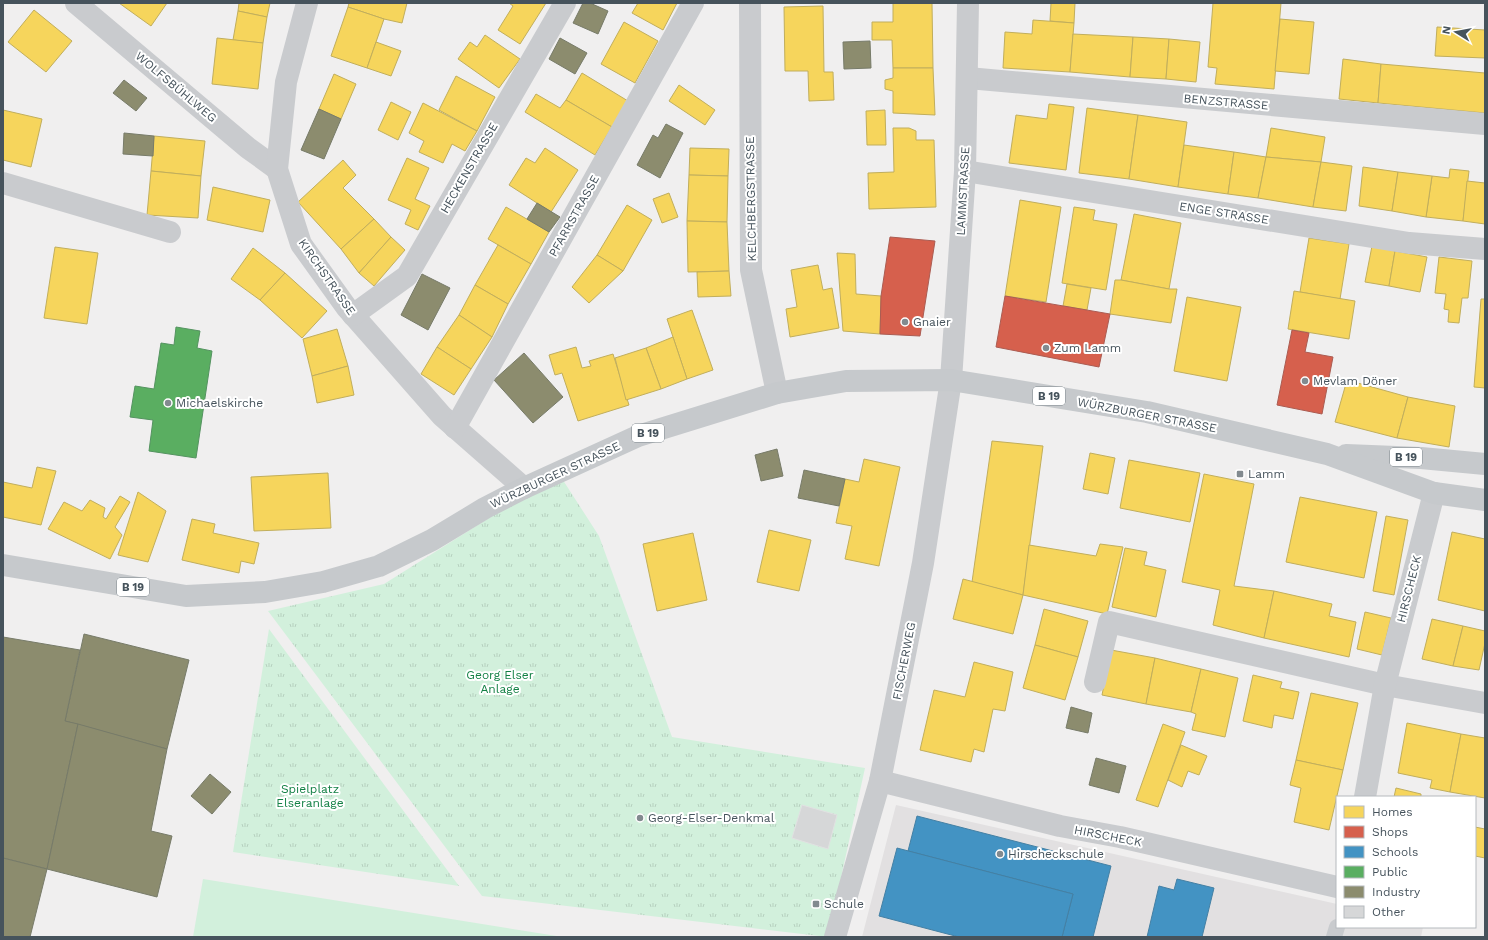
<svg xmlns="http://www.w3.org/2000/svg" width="1488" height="940" font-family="'Work Sans',sans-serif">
<defs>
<pattern id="grass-tufts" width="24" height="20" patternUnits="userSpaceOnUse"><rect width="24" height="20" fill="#d2f0dc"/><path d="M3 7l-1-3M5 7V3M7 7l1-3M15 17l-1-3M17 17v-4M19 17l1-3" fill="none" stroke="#b6d0bf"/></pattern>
</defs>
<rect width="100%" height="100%" fill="#f0efef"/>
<polygon fill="#e2e0e1" points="896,805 1337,904 1337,927 1423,927 1421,937 862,937"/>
<g fill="url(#grass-tufts)">
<polygon points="559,474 599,536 672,737 865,768 828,937 482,896 268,611 384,584"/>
<polygon points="269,629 459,886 233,852"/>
</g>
<polygon fill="#d2f0dc" points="203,879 563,937 193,937"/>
<g fill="#f6d55c" stroke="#c1ae5c">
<polygon points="119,3 167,3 151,26"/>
<polygon points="239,3 270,3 267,17 238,11"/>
<polygon points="349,3 407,3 402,23 384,19 348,7"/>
<polygon points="509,3 546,3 520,44 498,30 513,6"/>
<polygon points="638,3 677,3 663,30 632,13"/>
<polygon points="893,3 932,3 933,68 893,68 892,40 872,40 872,22 893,22"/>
<polygon points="1051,3 1075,3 1074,23 1050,21"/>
<polygon points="1213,3 1281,3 1274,89 1215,84 1217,68 1208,67"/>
<polygon points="823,6 824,72 833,72 834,100 809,101 808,71 785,71 784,7"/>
<polygon points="348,7 384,19 367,68 331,56"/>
<polygon points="34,10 72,41 46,72 8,42"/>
<polygon points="238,11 267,17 263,43 233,40"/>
<polygon points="1280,19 1314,22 1309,74 1275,71"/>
<polygon points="1033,20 1074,23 1070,72 1003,68 1005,32 1032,34"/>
<polygon points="624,22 658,41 635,83 601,64"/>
<polygon points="1437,27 1485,30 1485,58 1435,56"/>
<polygon points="1073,34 1133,37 1130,77 1070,72"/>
<polygon points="485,35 520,59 499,88 458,59 470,42 477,47"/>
<polygon points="1133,37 1169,39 1166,79 1130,77"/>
<polygon points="217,38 263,43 258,89 212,84"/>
<polygon points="1169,39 1200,42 1196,82 1166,79"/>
<polygon points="376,42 401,51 391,76 367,68"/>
<polygon points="1343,59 1381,64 1378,103 1339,99"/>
<polygon points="1381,64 1485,73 1485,113 1378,103"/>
<polygon points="893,68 933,68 935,115 893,113 893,91 885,89 885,80 893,78"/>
<polygon points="582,73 628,101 612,127 566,100"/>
<polygon points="334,74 356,84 341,119 319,109"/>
<polygon points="456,76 495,97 477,131 439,110"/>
<polygon points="679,85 715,110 705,125 669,101"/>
<polygon points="536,94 560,108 566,100 612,127 595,155 525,112"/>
<polygon points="391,102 411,112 398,140 378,130"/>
<polygon points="423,103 477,131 465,151 452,144 443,163 419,152 424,141 409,133"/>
<polygon points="1049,104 1074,107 1066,170 1009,163 1016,115 1047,119"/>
<polygon points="1087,108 1138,115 1129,179 1079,173"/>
<polygon points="3,110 42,119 31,167 3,160"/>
<polygon points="885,110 886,145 867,145 866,111"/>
<polygon points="1138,115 1187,122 1178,187 1129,179"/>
<polygon points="893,128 909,128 916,131 916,140 934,140 936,207 869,209 868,173 894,172"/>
<polygon points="1271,128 1325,137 1321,162 1266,157"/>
<polygon points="154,136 205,141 201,176 151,171"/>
<polygon points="1184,145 1234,152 1228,194 1178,187"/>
<polygon points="545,148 578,170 551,212 509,185 526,158 535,163"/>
<polygon points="690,148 729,149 728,176 689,175"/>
<polygon points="1234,152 1266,157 1258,198 1228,194"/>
<polygon points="1266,157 1321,162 1313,207 1258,198"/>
<polygon points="407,158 429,168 415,199 430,206 418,230 405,224 411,210 388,200"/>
<polygon points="343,160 356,175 343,188 374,219 341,249 298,202"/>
<polygon points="1321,162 1352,166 1346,211 1313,207"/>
<polygon points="1363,167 1398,172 1392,211 1359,206"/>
<polygon points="1450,169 1469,171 1463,221 1426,217 1432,176 1449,178"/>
<polygon points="151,171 201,176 198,218 147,215"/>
<polygon points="1398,172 1432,176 1426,217 1392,211"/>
<polygon points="689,175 728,176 727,222 687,221"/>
<polygon points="1467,181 1485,183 1485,224 1463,221"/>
<polygon points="213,187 270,200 263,232 207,220"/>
<polygon points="669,193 678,217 662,223 653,199"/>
<polygon points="1020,200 1061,207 1046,302 1005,296"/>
<polygon points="627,205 652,220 623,271 597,255"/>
<polygon points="506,207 549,232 531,264 488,239"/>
<polygon points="1074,207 1095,210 1093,220 1117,224 1106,290 1062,283"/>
<polygon points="1134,214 1181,223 1169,289 1121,280"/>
<polygon points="374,219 391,237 359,273 341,249"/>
<polygon points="687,221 727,222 729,271 688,272"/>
<polygon points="391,237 405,250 374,286 359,273"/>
<polygon points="1309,238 1349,244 1340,299 1300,292"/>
<polygon points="498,245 531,264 508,304 475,285"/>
<polygon points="1372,246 1395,251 1389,286 1365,282"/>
<polygon points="55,247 98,253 87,324 44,318"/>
<polygon points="253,248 285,273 260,300 231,279"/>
<polygon points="1395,251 1427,257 1420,292 1389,286"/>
<polygon points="837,253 855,254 856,294 881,296 880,334 843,331"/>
<polygon points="597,255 623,271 589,303 572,287"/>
<polygon points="1439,257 1472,261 1468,298 1462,298 1459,323 1448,322 1449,310 1444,309 1446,294 1435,293"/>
<polygon points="818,265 823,290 832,288 839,328 790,337 786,309 797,307 791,270"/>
<polygon points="729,271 731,296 698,297 697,272"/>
<polygon points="285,273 327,311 302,338 260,300"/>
<polygon points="1115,280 1121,280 1169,289 1177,289 1171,323 1110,314"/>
<polygon points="1067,284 1091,288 1087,310 1063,306"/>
<polygon points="475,285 508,304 492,337 459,315"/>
<polygon points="1294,291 1355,301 1349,339 1288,329"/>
<polygon points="1187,297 1241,307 1227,381 1174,371"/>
<polygon points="1481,299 1485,299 1485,388 1474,387"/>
<polygon points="692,310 713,370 687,379 667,319"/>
<polygon points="459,315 492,337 471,369 437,347"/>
<polygon points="337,329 348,366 312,376 303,339"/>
<polygon points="673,337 687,379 661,389 646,348"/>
<polygon points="437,347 471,369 454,395 421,374"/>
<polygon points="576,347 582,368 591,366 589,361 613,354 629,405 578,421 562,373 555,375 549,355"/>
<polygon points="646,348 661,389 626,400 615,358"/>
<polygon points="348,366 354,395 317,403 312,376"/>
<polygon points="1347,380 1408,397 1397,438 1335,422"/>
<polygon points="1408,397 1455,406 1449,447 1397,438"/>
<polygon points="992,441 1043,446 1023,595 972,582"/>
<polygon points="1090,453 1115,458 1108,494 1083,489"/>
<polygon points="864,459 900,467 879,566 845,559 852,526 836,523 845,479 859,482"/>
<polygon points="1129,460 1200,473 1190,522 1120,508"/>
<polygon points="37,467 56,471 41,525 3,517 3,482 32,488"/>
<polygon points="328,473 331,528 254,531 251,477"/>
<polygon points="1204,474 1254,484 1234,586 1274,591 1264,638 1213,625 1220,590 1182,582"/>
<polygon points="138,492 166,511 148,562 118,555"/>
<polygon points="120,496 130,502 115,527 122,535 110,559 48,529 64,502 82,511 90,500 105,508 103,517 106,519"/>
<polygon points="1300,497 1377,512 1364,578 1286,562"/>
<polygon points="1386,516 1408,520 1394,595 1373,591"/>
<polygon points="192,519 215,524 213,533 259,543 254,564 241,561 239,573 182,560"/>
<polygon points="769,530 811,540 799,591 757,582"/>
<polygon points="1452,532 1485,539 1485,611 1438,600"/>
<polygon points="693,533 707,600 657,611 643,544"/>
<polygon points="1100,544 1123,547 1107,614 1023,595 1029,545 1096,556"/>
<polygon points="1125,548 1147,552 1144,565 1166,570 1156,617 1112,607"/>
<polygon points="963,579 1023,595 1013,634 953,619"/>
<polygon points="1274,591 1332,604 1329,616 1356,622 1349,657 1264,638"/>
<polygon points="1044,609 1088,621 1078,657 1035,645"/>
<polygon points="1365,612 1391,618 1382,655 1357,649"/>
<polygon points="1432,619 1463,626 1453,666 1422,659"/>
<polygon points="1463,626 1485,631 1485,643 1479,670 1453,666"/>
<polygon points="1035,645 1078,657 1065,700 1023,688"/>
<polygon points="1111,650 1155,658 1146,704 1102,695"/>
<polygon points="1155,658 1201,669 1191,712 1146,704"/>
<polygon points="974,662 1013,672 1005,711 993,709 984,752 974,749 971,762 920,750 934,690 965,697"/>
<polygon points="1201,669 1238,678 1225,737 1192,730 1196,714 1191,712"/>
<polygon points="1253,675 1282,682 1280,688 1299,692 1293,719 1274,715 1272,728 1243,721"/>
<polygon points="1311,693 1358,703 1343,770 1296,760"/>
<polygon points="1407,723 1461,734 1450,792 1430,788 1432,780 1398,773"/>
<polygon points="1163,724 1185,732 1158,807 1136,800"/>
<polygon points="1461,734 1485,738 1485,798 1450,792"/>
<polygon points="1181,745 1207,756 1199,775 1188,771 1182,787 1168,780"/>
<polygon points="1296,760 1343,770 1329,830 1294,822 1301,788 1290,785"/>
<polygon points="1396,788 1421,794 1421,797 1394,797"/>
<polygon points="1475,827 1485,829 1485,858 1475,856"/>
</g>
<g fill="#d6604d" stroke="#ab5c52">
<polygon points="890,237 935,241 920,336 880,334 881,296"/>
<polygon points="1005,296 1110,314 1099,367 996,347"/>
<polygon points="1292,330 1309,333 1305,352 1333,357 1322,414 1277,405"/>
</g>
<g fill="#4393c3" stroke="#4480a4">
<polygon points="917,816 1111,866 1093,937 1062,937 1073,894 908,851"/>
<polygon points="897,848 1073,894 1062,937 959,937 879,916"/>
<polygon points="1177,879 1214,888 1202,937 1147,937 1159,886 1174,890"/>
</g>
<polygon fill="#5aae61" stroke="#549360" points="176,327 200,331 197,348 212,351 196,458 149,451 153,420 130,417 135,386 154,389 161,343 174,345"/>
<g fill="#8c8c6e" stroke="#777b69">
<polygon points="583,3 590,3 608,11 598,34 573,23"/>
<polygon points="560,38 587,53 575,74 549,59"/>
<polygon points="870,41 871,68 844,69 843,42"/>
<polygon points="124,80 147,98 136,111 113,93"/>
<polygon points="319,109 341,119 324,159 301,150"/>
<polygon points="666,124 683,133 660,178 637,165 653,135 658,138"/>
<polygon points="124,133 154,136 153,156 123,154"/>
<polygon points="537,203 560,217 549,232 527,219"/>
<polygon points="422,274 450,288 428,330 401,315"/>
<polygon points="524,353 563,397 533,423 494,380"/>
<polygon points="777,449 783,476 761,481 755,455"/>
<polygon points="804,470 845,479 839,506 798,498"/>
<polygon points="84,634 189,660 167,749 65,721"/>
<polygon points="3,637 80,650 65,721 78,724 47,869 3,858"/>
<polygon points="1071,707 1092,713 1088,733 1066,728"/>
<polygon points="78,724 167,749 151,831 172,836 157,897 47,869"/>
<polygon points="1096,758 1126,766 1119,793 1089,785"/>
<polygon points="210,774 231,792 212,814 191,796"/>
<polygon points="3,858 47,869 30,937 3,937"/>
</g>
<polygon fill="#d6d7d8" stroke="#e1e1e2" points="802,805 837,815 828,849 792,838"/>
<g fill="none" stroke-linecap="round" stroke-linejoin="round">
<polyline stroke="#c9cbce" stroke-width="16" points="1334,937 1337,927"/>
<g stroke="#c9cbce" stroke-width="22">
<polyline points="76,3 248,148 277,169"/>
<polyline points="307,3 286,82 277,169 301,244 347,308 442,416 524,488"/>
<polyline points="750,3 751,270 777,393"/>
<polyline points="968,78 1485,124"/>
<polyline points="965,171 1409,243 1485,249"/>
<polyline points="3,183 170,232"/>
<polyline points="353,315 407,276 565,3"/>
<polyline points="455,428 693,3"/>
<polyline points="1095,682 1109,622 1385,685 1485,703"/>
<polyline points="880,781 1060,826 1120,837 1337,887"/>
<polyline points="1365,797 1385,685 1434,493"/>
<polyline points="835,937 880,781 923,563 951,380 965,171 968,3"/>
</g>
<g stroke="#c6c9cc" stroke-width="22">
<polyline points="1346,455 1421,458 1485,464"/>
<polyline points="3,565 186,596 265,592 323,582 379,566 432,540 485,508 524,488 638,436 777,393 846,381 951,380 1147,412 1327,454 1434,493 1485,500"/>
</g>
</g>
<g fill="#828a8f" stroke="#fff" stroke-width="1.5">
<circle cx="905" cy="322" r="4"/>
<circle cx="1046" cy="348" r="4"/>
<circle cx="1305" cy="381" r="4"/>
<circle cx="168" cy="403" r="4"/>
<rect x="1236" y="470" width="8" height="8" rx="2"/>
<circle cx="640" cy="818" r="4"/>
<circle cx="1000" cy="854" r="4"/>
<rect x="812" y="900" width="8" height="8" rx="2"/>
</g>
<g text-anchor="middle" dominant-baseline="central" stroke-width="4" stroke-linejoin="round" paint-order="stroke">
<g fill="#fff" stroke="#7e878d" stroke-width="1">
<rect x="1033" y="387" width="32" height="18" rx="3"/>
<rect x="632" y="424" width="32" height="18" rx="3"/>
<rect x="1390" y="448" width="32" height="18" rx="3"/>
<rect x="117" y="578" width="32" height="18" rx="3"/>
</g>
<g font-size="11" font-weight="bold" fill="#46535c">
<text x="1049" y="396">B 19</text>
<text x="648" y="433">B 19</text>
<text x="1406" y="457">B 19</text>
<text x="133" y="587">B 19</text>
</g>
<g font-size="12" fill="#46535c" stroke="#fff">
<text transform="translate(176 87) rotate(40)">WOLFSBÜHLWEG</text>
<text transform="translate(1226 102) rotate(5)">BENZSTRASSE</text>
<text transform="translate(469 168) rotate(-60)">HECKENSTRASSE</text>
<text transform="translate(963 191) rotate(-87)">LAMMSTRASSE</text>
<text transform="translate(751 199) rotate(-91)">KELCHBERGSTRASSE</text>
<text transform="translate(1224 213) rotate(9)">ENGE STRASSE</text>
<text transform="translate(574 216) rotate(-61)">PFARRSTRASSE</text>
<text transform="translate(327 277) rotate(55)">KIRCHSTRASSE</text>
<text transform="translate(1147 415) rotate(11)">WÜRZBURGER STRASSE</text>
<text transform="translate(555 475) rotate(-25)">WÜRZBURGER STRASSE</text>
<text transform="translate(1409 589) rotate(-76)">HIRSCHECK</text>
<text transform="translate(904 661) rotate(-79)">FISCHERWEG</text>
<text transform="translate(1108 836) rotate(11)">HIRSCHECK</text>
</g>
<g font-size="12" fill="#46535c" stroke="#fff" text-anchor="start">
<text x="913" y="322">Gnaier</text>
<text x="1054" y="348">Zum Lamm</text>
<text x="1313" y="381">Mevlam Döner</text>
<text x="176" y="403">Michaelskirche</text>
<text x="1248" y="474">Lamm</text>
<text x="648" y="818">Georg-Elser-Denkmal</text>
<text x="1008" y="854">Hirscheckschule</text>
<text x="824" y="904">Schule</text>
</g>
<g font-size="12" fill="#138145" stroke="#fff">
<text x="500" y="675">Georg Elser<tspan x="500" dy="14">Anlage</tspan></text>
<text x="310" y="789">Spielplatz<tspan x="310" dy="14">Elseranlage</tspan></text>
</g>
</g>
<rect width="1488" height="940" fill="none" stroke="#46535c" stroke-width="8"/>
<rect x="1336" y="796" width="140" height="132" fill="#ffffff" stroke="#b5babe"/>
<rect x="1344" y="806" width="20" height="12" fill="#f6d55c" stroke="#b5babe"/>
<text x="1372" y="816" font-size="12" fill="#46535c">Homes</text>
<rect x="1344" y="826" width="20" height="12" fill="#d6604d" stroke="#b5babe"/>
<text x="1372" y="836" font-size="12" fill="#46535c">Shops</text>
<rect x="1344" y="846" width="20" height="12" fill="#4393c3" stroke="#b5babe"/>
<text x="1372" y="856" font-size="12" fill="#46535c">Schools</text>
<rect x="1344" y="866" width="20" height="12" fill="#5aae61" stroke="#b5babe"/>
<text x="1372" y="876" font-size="12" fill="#46535c">Public</text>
<rect x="1344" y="886" width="20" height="12" fill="#8c8c6e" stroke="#b5babe"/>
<text x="1372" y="896" font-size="12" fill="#46535c">Industry</text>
<rect x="1344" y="906" width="20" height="12" fill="#d6d7d8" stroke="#b5babe"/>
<text x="1372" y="916" font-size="12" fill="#46535c">Other</text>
<g transform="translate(1456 32) rotate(281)" stroke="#ffffff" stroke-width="3" paint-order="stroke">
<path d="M0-3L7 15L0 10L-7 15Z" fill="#46535c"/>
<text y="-6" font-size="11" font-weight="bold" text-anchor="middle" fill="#46535c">N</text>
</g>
</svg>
